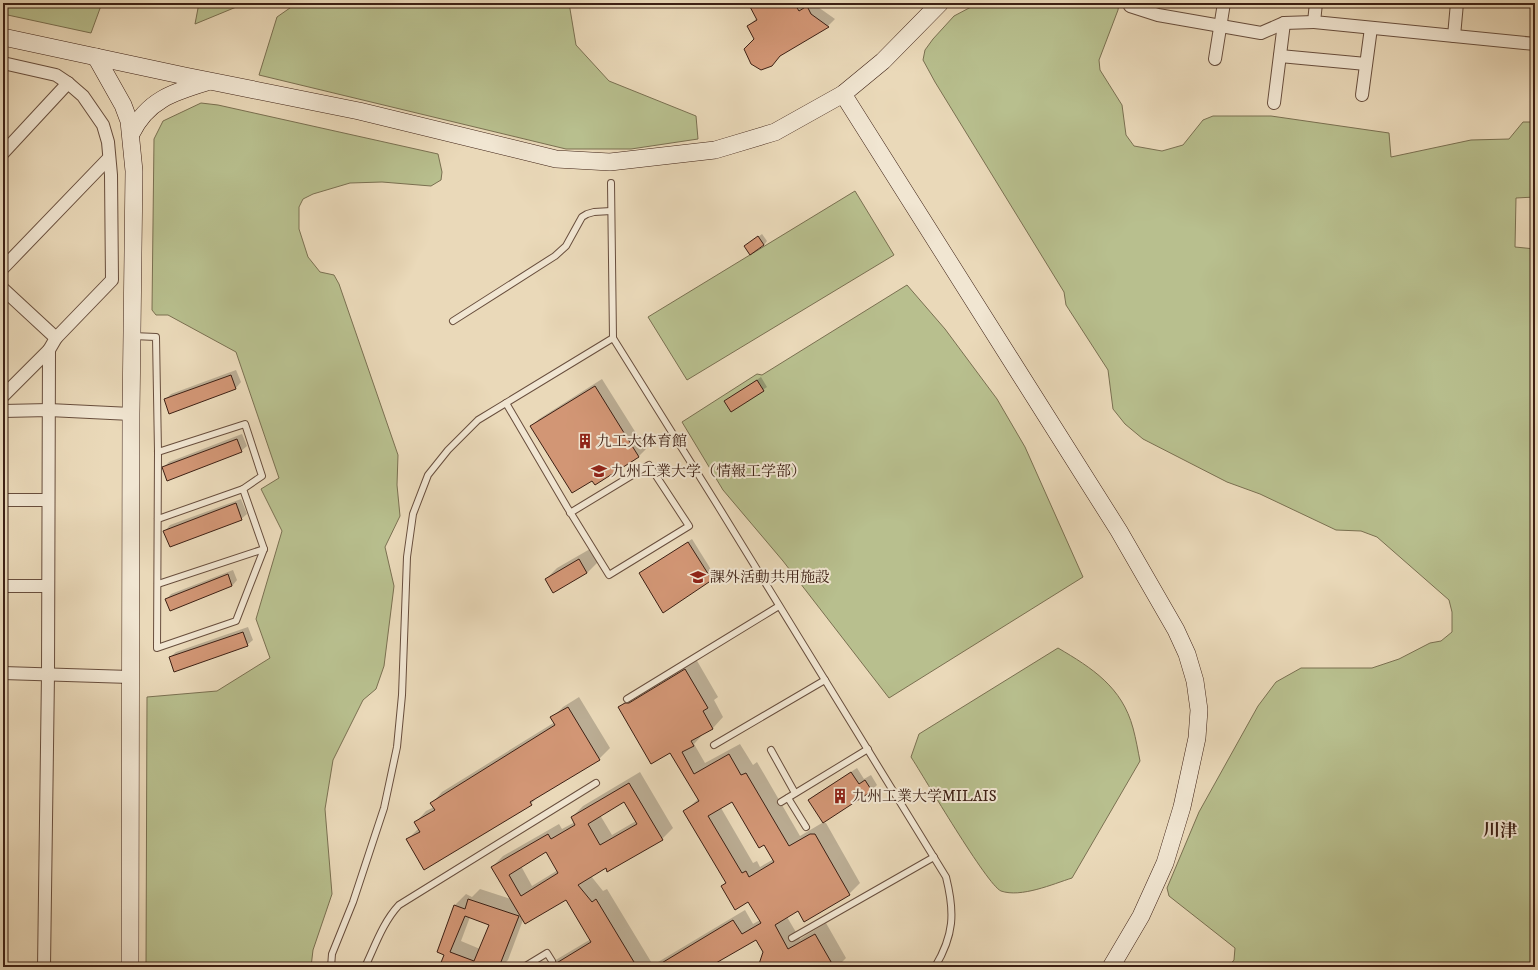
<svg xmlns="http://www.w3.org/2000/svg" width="1538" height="970" font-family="'IM FELL DW Pica','Noto Serif JP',serif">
<rect width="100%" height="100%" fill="#ead9b9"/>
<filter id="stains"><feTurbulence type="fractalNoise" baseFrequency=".005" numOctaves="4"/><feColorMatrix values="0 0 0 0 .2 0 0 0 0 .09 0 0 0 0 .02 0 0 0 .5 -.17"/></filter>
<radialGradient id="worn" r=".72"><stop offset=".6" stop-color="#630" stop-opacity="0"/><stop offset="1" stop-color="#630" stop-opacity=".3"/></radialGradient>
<g fill="#b8bf8e" stroke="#7a7051">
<polygon points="3,3 102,3 91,33 3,14"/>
<polygon points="199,3 246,3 195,24"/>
<polygon points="297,3 569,3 576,45 609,81 696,116 698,139 631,149 566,149 259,75 277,17"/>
<polygon points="997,3 1119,3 1118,10 1099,60 1100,70 1122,105 1126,135 1134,146 1162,151 1183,145 1203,120 1213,116 1271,116 1389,133 1391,157 1471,140 1509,139 1523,122 1535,122 1535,197 1516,198 1515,247 1535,249 1535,967 1228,967 1234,960 1235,948 1169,896 1167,888 1199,812 1258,706 1276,682 1301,668 1372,668 1399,659 1430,643 1441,641 1452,632 1452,612 1449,600 1377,537 1361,531 1336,530 1260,494 1227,482 1143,439 1125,424 1113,409 1108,370 1066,305 1064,292 935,82 923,60 925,50 933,39 954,16 971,7"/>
<polygon points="201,103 218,105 438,154 442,172 441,180 431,186 382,182 350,183 313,194 303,199 299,207 299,229 308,257 320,272 334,275 339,284 398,455 397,485 400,516 385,547 394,586 384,666 376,689 363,700 333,760 325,809 332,894 313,950 311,967 146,967 147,697 217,691 270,658 256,619 282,531 261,489 279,478 236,352 168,315 156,315 152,310 154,139 163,121"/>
<polygon points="855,191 894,255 687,380 648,317"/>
<polygon points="907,285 945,329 997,399 1025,447 1083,577 889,698 783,561 723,490 682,422 757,374 762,375"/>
<path d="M1058,648C1092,668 1122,687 1133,728C1136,739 1138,751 1140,761L1072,878C1053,884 1021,898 1001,891C987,885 924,777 911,757L919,734Z"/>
</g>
<g fill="#0003" fill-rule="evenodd">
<polygon points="749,3 806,3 807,5 809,3 816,3 818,7 835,19 828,26 783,53 772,65 748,26 757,18"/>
<polygon points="762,234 767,241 764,245 746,246"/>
<polygon points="236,370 241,382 236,388 170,412 165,400 171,394"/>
<polygon points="761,377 767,387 732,411 725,401"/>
<polygon points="602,379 646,449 639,456 595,484 592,479 532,426 539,419"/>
<polygon points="242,434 247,446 241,451 164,467 169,462"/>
<polygon points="241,499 247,514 241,519 165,531 170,525"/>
<polygon points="692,539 715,576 711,580 640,574"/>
<polygon points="590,549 598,562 587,573 546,579 557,568"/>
<polygon points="233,570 237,580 232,586 170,610 166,600 171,594"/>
<polygon points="248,627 253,640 247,645 170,657 176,652"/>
<path d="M696,659L718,697L714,700L723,717L713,728L704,733L694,744L705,763L740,744L753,765L757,762L800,836L822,823H826L860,883L849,894L804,920L798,910L787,917L800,939L826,923L846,958L837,967H759L764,952L756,938L707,967H548L554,961L591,939L566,898L523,920L508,960L501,967H450L445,954L455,905L466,894L472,897L480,889L511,899L492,867L503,856L559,824L562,829L575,822L572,817L583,806L640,772L673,828L662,839L606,867L591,876L603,891L607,889L653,965L745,910L753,924L760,920L748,901L722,886L726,882L684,812L698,799L670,752L619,708L630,697ZM625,801L636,821L612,835L600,815ZM732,801L764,843L774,859L760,867L757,861L753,863L721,808ZM546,851L558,870L532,886L521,866ZM470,917L490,925L480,949L461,941Z"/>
<polygon points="579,697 610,748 599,759 540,794 531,804 408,839 419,828 416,822 426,811 434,807 432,803 442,792 555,722 552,718 563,707"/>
<polygon points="857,768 864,779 871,775 877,785 872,790 823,822 810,801 815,795"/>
</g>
<g fill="#d29675" stroke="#3d2014" fill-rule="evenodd">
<polygon points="748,3 794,3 799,11 807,6 811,14 829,27 780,56 772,66 761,70 751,64 744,49 754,39 747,26 757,20"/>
<polygon points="758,236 764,245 750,255 744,246"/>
<polygon points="231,375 236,389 169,414 164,399"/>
<polygon points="757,380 764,391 731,412 724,401"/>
<polygon points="595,386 639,457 595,485 592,481 572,493 530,426"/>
<polygon points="237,439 242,452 167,481 162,467"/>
<polygon points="236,503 242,520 170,547 163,531"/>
<polygon points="688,542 712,580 663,613 639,573"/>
<polygon points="579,559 587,573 553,593 545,579"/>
<polygon points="228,574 232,586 170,611 165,599"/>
<polygon points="243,632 248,646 174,672 169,657"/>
<path d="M685,669L708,708L703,711L713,729L691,741L694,746L682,752L694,774L729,754L741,775L746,773L789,846L810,834H815L850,895L804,922L798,911L775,925L788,949L815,934L834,967H758L763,952L756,940L709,967H655L733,920L742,934L761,923L748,902L735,910L721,886L726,883L683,811L699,801L670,753L651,764L618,707L625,703H629ZM732,802L759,848L764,845L774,862L749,877L746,871L742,873L708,816Z"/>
<polygon points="568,707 600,760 530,802 532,805 424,870 406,839 420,832 414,822 435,810 430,803 555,725 550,717"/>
<polygon points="851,772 859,784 865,780 872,791 823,823 808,800"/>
<path d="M629,783L663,840L607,872L606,868L578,885L592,902L596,899L637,967H550L591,942L566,900L525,924L491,867L548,834L551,839L575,825L571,817ZM624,802L637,824L600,845L588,824ZM546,852L558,873L521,896L509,875Z"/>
<path d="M468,899L519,916L499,967H447L440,965L444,955L437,952L454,905L465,909ZM465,916L489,925L474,961L450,952Z"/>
</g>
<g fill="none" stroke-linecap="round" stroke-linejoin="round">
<defs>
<g id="lane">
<path d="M611,183L613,338L718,506L946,877C955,913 954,935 935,967"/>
<polyline points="453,321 555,256 566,246 582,217 587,214 594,212 611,211"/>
<polyline points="133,336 156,337 158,452 157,648 236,621 264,549 243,489 262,476 245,424 158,452"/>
<polyline points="506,403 567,507 609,575 689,526 649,465 570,513"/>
<polyline points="158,519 243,489"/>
<polyline points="158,584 264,549"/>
<polyline points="627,699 779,606"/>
<polyline points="714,745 825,680"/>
<polyline points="771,750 795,793"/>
<polyline points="788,798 806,827"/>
<polyline points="781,802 868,749"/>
<polyline points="792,938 934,857"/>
<polyline points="331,967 332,954 353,902 384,808 397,747 402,695 407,557 413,514 428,475 448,450 478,420 613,338"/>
<path d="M365,967C375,946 383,922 399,905L596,783"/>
<polyline points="524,967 547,953 552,961"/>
</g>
<g id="street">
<polyline points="1316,3 1314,22 1535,44"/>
<polyline points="1130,6 1158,15 1261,33 1284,23 1314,22"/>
<polyline points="1454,36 1457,3"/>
<polyline points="1280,56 1366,64"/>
<polyline points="1215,59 1224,3"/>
<polyline points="3,63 56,75 68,83 83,96 103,125 108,142 111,175 112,280 56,338 49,350 48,674 44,967"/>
<polyline points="1362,95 1371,28"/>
<polyline points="1274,103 1284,23"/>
<polyline points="3,153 68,83"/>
<polyline points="3,268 109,158"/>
<polyline points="3,289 56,338"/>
<polyline points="3,396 49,350"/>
<polyline points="3,411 49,410 131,414"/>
<polyline points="3,500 48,500"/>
<polyline points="3,586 48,586"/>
<polyline points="3,673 130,677"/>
</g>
<g id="secondary">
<polyline points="3,37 185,76 359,111 556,159 610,162 715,150 775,132 843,94 883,61 940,3"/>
<polyline points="96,57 123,105 129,121 134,171 131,414 130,967"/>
<polyline points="843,94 1119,531 1176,630 1187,654 1195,681 1199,710 1197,738 1182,807 1165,863 1141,916 1111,967"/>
<path d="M131,134C147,100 174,92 207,82"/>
</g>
</defs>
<use href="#lane" stroke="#684e3d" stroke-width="8"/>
<use href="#street" stroke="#684e3d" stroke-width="14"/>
<use href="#secondary" stroke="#3d2014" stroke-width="18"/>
<use href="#lane" stroke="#f1e6d2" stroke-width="6"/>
<use href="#street" stroke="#f1e6d2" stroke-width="12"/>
<use href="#secondary" stroke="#f1e6d2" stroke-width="17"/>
</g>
<defs>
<symbol id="building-bare" viewBox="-9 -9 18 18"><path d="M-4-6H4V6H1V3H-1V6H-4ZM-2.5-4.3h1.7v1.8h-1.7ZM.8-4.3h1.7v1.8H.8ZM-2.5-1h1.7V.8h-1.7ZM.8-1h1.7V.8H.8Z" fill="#8f2418" stroke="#f1e6d2" stroke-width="2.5" paint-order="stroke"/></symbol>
<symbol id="university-bare" viewBox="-9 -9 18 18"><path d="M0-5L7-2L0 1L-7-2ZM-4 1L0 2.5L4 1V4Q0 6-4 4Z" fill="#8f2418" stroke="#f1e6d2" stroke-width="2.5" paint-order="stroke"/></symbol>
</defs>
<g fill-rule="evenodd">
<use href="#building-bare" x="574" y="430" width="22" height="22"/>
<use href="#university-bare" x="588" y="460" width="22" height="22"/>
<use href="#university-bare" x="687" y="566" width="22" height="22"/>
<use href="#building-bare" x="829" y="785" width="22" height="22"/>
</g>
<g text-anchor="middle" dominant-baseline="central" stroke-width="4" stroke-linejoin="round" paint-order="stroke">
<g font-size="15" fill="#3d2014" stroke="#f1e6d2" text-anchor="start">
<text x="597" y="441">九工大体育館</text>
<text x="611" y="471">九州工業大学（情報工学部）</text>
<text x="710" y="577">課外活動共用施設</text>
<text x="852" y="796">九州工業大学MILAIS</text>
</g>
<g font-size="17" font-weight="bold" fill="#3d2014" stroke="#f1e6d2">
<text x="1500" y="831">川津</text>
</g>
</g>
<rect width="1538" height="970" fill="none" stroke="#ead9b9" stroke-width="16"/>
<rect x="4" y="4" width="1530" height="962" fill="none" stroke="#3d2014" stroke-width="2"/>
<rect x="8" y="8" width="1522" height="954" fill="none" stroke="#3d2014"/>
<rect width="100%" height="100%" filter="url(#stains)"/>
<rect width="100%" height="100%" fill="url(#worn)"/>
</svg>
